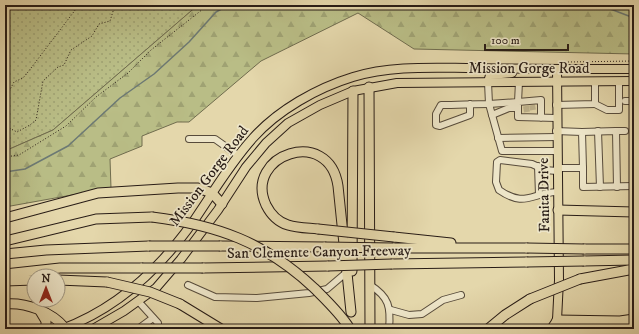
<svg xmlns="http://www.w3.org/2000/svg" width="639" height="334" font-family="'IM FELL DW Pica',serif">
<defs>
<pattern id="grass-dots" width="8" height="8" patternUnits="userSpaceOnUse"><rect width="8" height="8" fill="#b9bd86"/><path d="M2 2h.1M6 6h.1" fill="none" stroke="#9fa273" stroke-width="1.8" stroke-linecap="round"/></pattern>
<pattern id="forest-firs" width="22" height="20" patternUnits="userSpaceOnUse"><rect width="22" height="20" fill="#b9bd86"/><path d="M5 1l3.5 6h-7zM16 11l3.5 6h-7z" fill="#9fa273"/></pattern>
</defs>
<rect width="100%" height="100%" fill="#e4d7ab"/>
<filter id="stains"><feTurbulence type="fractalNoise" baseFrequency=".005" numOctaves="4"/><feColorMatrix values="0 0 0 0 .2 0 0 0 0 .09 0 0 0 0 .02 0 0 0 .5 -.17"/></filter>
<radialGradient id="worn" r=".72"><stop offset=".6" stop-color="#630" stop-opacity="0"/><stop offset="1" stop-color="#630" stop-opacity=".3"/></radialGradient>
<polygon fill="url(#grass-dots)" stroke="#706c4e" points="5,5 198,5 53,130 5,151"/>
<polygon fill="url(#forest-firs)" stroke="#706c4e" points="198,5 634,5 634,54 414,49 358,13 261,61 189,122 177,122 142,136 142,146 110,159 111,188 5,207 5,151 53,130"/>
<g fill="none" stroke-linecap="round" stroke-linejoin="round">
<g stroke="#6c7974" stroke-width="1.5">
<polyline points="600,5 634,18"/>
<polyline points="5,172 25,169 68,146 120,98 154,74 189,42 216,12 229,5"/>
</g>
<g stroke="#beb28d" stroke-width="6" stroke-dasharray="6 3" stroke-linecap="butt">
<polyline points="532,105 533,110"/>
<polyline points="526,106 527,112"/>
<polyline points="625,131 634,131"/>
</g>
<defs>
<g id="minor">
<polyline points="519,82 518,102 489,104 502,151 557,151"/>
<polyline points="625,101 634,101"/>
<path d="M470,104V115L440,126L436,125V114L441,105C457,105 473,104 489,104L488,82"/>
<polyline points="595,104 607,110 619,110 619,81"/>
<polyline points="556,105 595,104 595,82"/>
<polyline points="492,115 509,108 518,108"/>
<polyline points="541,118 541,100 518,102 518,117 556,118"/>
<polyline points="556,131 582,132 583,168 557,168"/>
<polyline points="598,131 600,187"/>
<polyline points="616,131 625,131"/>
<polyline points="582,132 616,131 617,187"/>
<polyline points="498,138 557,137"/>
<polyline points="189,139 215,139 239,156"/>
<polyline points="538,166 539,195"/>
<polyline points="583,168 583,187 634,186"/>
<path d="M557,171L545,170L532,164L500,160L497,162L496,182L499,190C525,208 531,193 557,192"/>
<polyline points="188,285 215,297 257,298 309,293 327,289 347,272"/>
<path d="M370,285C389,297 391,307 389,329"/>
<polyline points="138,301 158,323 158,329"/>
<polyline points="391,310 409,315 422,314 443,300 461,295"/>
<polyline points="138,329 153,318"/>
</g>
<g id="major">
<polyline points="488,82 490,75 512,73"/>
<polyline points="557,320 562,329"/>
<path d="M62,329C124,306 170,259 205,204C220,181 235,158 253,138C278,110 317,88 353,77C392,65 435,68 475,68C528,69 581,69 634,69"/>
<polyline points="93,329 124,311 156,288 181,259 218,210 246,167 266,143 288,123 320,105 353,91 397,83 634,81"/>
<polyline points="551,329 557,320 559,280 557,69"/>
</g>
<g id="highway">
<polyline points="369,87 370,329"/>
<polyline points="558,210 634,212"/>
<polyline points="5,218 98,193 178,188 198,188 212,193 222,204"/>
<path d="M318,229C309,228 297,228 288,225C278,222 271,215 266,205C243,155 329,125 338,186L351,312"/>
<polyline points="394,237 451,243"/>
<polyline points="5,241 96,219 152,217"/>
<polyline points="220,246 325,247"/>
<polyline points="393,248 527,248"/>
<polyline points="584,249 634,249"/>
<polyline points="5,254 46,250 149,246"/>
<polyline points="584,261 634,260"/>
<polyline points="392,264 527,262"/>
<polyline points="203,268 328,266"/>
<polyline points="352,271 353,91"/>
<polyline points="5,274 60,268 142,268"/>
<polyline points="580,279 634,269"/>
<polyline points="58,280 107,282"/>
<polyline points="5,281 34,280"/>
<path d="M5,304C26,302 52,312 65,328"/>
<polyline points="180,304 221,329"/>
<polyline points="40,311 46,321 46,329"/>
<polyline points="557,320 620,321 634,319"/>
<polyline points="488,329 505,315 530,299"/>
</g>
</defs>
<use href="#minor" stroke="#574b3b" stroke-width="8"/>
<use href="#major" stroke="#281c16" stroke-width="10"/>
<use href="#highway" stroke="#281c16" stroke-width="11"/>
<g stroke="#281c16" stroke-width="1" stroke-dasharray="1 2" stroke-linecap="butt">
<polyline points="568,62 634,61"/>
<polyline points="5,99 14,82 23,78 28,72 79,5"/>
<polyline points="5,124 11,129 17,132 30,125 36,120 43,81 58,67 64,65 71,50 92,36 99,24 110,21 115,5"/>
<polyline points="5,157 19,155 66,126 96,97 128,73 151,50 208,5"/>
</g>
<use href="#minor" stroke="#ede5c8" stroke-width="6"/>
<use href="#major" stroke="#e4d7ab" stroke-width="8"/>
<use href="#highway" stroke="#e4d7ab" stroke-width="9"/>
<defs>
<g id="highway-bridge">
<path d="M152,217C217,225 265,242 314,288C326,300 341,314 350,329"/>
<polyline points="318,229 394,237"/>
<polyline points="149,246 220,246"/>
<polyline points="325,247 393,248"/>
<polyline points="527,248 584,249"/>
<polyline points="527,262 584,261"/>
<polyline points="328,266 392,264"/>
<polyline points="142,268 203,268"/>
<polyline points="107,282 150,292 180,304"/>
<polyline points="530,299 580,279"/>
</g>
</defs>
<use href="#highway-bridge" stroke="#281c16" stroke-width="11" stroke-linecap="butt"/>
<use href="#highway-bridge" stroke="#e4d7ab" stroke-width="9"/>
</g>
<g text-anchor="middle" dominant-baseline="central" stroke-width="3.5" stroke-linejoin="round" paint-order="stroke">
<g font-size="15" fill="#281c16" stroke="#ede5c8">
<text x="529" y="68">Mission Gorge Road</text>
<text transform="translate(209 176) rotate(-53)">Mission Gorge Road</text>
<text transform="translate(544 195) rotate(-91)">Fanita Drive</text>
<text transform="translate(319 252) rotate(-1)">San Clemente Canyon Freeway</text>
</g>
</g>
<rect width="639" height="334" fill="none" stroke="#e4d7ab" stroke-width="20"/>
<rect x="6" y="6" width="627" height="322" fill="none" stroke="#281c16" stroke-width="2"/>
<rect x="10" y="10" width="619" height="314" fill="none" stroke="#281c16"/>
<g transform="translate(46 288)"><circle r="19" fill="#ede5c8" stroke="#9e9581"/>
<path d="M0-3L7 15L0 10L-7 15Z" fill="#8f2418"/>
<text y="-6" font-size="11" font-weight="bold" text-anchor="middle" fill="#281c16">N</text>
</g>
<path d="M485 44v6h83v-6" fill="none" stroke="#281c16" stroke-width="2"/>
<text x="491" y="44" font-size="12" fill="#281c16" stroke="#ede5c8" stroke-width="3" paint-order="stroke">100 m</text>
<rect width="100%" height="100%" filter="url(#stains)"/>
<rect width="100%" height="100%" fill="url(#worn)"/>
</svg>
